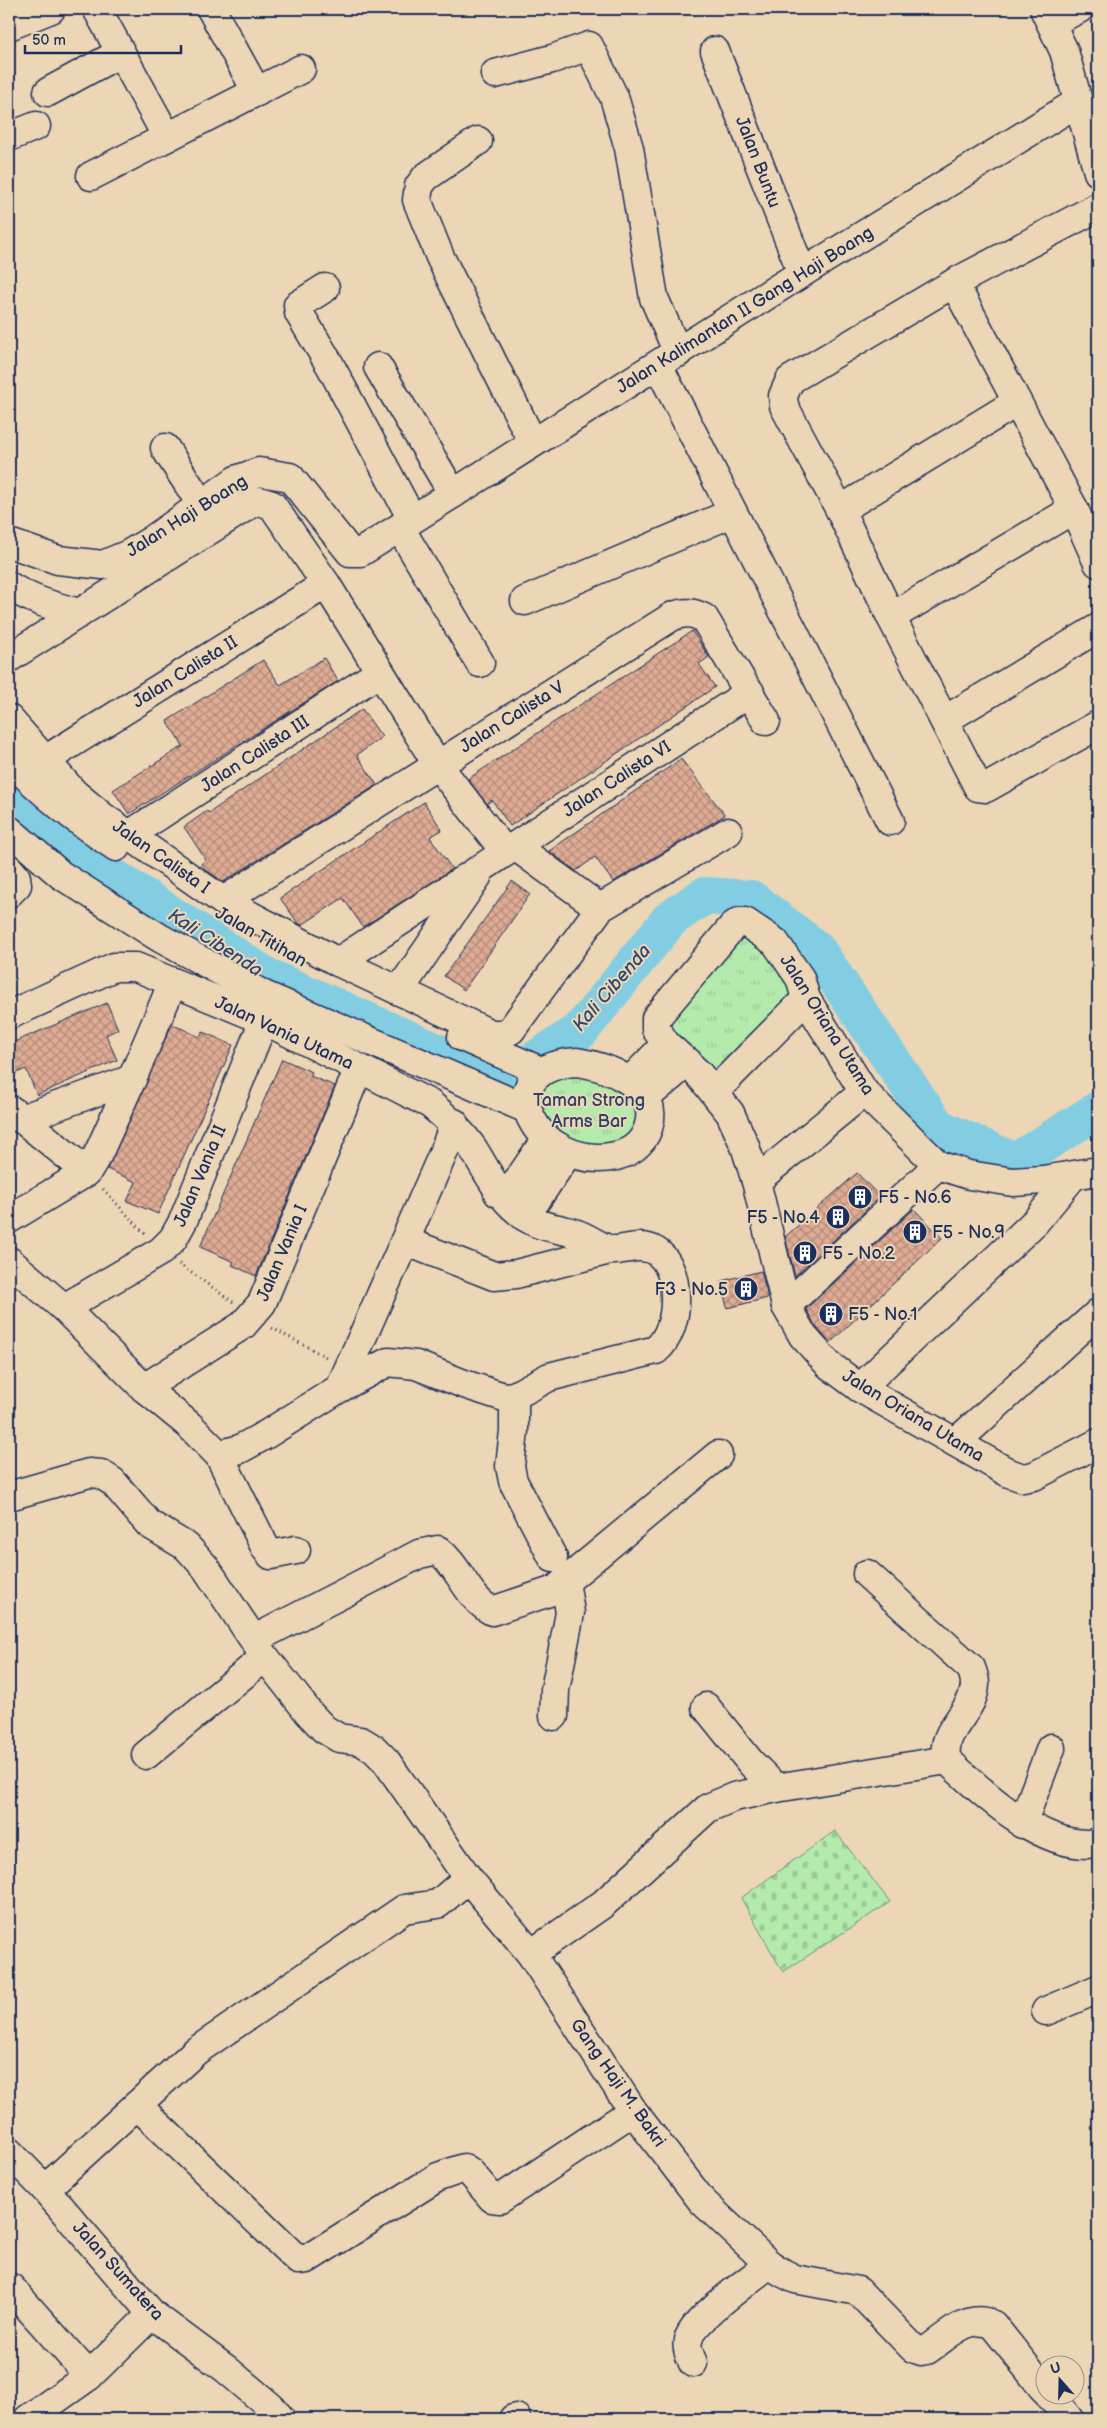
<svg xmlns="http://www.w3.org/2000/svg" width="1107" height="2428" font-family="'Balsamiq Sans',sans-serif">
<defs>
<pattern id="grass-tufts" width="24" height="20" patternUnits="userSpaceOnUse" patternTransform="scale(1.25)"><rect width="24" height="20" fill="#b4eaac"/><path d="M3 7l-1-3M5 7V3M7 7l1-3M15 17l-1-3M17 17v-4M19 17l1-3" fill="none" stroke="#9ac996"/></pattern>
<pattern id="cemetery-stones" width="16" height="16" patternUnits="userSpaceOnUse" patternTransform="scale(1.25)"><rect width="16" height="16" fill="#b4eaac"/><path d="M2 7V4a2 2 0 0 1 4 0v3zM10 15v-3a2 2 0 0 1 4 0v3z" fill="#9ac996"/></pattern>
<pattern id="building-cross-hatch" width="8" height="8" patternUnits="userSpaceOnUse" patternTransform="scale(1.25)"><rect width="8" height="8" fill="#dfab93"/><path d="M0 0l8 8M0 8l8-8" fill="none" stroke="#b48c7b"/></pattern>
</defs>
<rect width="100%" height="100%" fill="#ecd6b5"/>
<filter id="ink" filterUnits="userSpaceOnUse"><feTurbulence type="fractalNoise" baseFrequency=".02" numOctaves="2"/><feDisplacementMap in="SourceGraphic" scale="10" xChannelSelector="R" yChannelSelector="G"/><feConvolveMatrix kernelMatrix="1 2 1 2 8 2 1 2 1" color-interpolation-filters="sRGB"/></filter>
<g filter="url(#ink)">
<g fill="url(#grass-tufts)" stroke="#688c85">
<polygon points="740,925 773,945 802,999 715,1086 661,1028"/>
<polygon points="542,1073 630,1081 649,1129 623,1154 556,1147 532,1082"/>
</g>
<polygon fill="url(#cemetery-stones)" stroke="#688c85" points="835,1831 890,1902 783,1972 741,1898"/>
<g fill="none" stroke-linecap="round" stroke-linejoin="round">
<polyline stroke="#83cde3" stroke-width="38" points="9,798 40,830 266,976 502,1081 580,1031 670,919 704,896 751,899 816,949 937,1127 1015,1162 1098,1110"/>
</g>
<g fill="url(#building-cross-hatch)" stroke="#1b2f5e">
<polygon points="692,631 709,657 699,664 715,687 510,826 492,800 487,804 468,779"/>
<polygon points="324,658 338,681 129,814 113,790 183,746 167,721 263,660 280,685"/>
<polygon points="362,709 382,737 357,755 377,785 223,882 205,869 201,864 206,860 184,827 207,811 209,813"/>
<polygon points="681,759 725,815 613,882 595,857 576,871 549,851"/>
<polygon points="424,802 442,830 430,837 452,869 363,927 343,898 302,925 298,923 280,898"/>
<polygon points="512,881 530,894 464,990 444,976"/>
<polygon points="107,1003 118,1029 106,1035 117,1060 37,1095 26,1069 9,1076 9,1044"/>
<polygon points="172,1024 200,1037 203,1032 233,1045 158,1214 127,1201 136,1182 107,1169"/>
<polygon points="282,1059 312,1072 310,1076 335,1086 256,1276 232,1265 234,1262 200,1247"/>
<polygon points="857,1173 880,1197 795,1276 785,1237"/>
<polygon points="914,1209 942,1238 830,1343 816,1327 806,1309"/>
<polygon points="761,1271 768,1298 727,1308 721,1281"/>
</g>
<g fill="none" stroke-linecap="round" stroke-linejoin="round">
<defs>
<g id="minor">
<polyline points="97,9 167,137"/>
<polyline points="211,9 257,92"/>
<polyline points="1044,9 1064,51 1098,172"/>
<polyline points="1051,23 1079,9"/>
<polyline points="9,26 51,9"/>
<polyline points="715,51 802,273"/>
<polyline points="495,74 552,59 589,46 614,97 629,148 654,298 678,353"/>
<polyline points="48,92 120,53"/>
<polyline points="9,137 36,126"/>
<polyline points="478,141 426,177 419,186 417,200 440,257 533,443"/>
<polyline points="91,176 301,69"/>
<polyline points="1098,207 954,283 790,380 783,396 784,406 840,510 891,617 978,787 986,788 1098,725"/>
<polyline points="954,283 1074,509 1098,563"/>
<polyline points="325,288 298,305 299,313 330,365 412,519"/>
<polyline points="658,365 890,821"/>
<polyline points="378,367 453,494"/>
<polyline points="165,448 201,504"/>
<polyline points="840,510 1017,402"/>
<polyline points="400,528 480,663"/>
<polyline points="9,543 58,560 103,565 129,554 152,540 236,480 259,472 290,477 350,552 361,552 802,273 1078,102"/>
<path d="M9,586C31,600 55,607 80,613"/>
<polyline points="525,601 732,513"/>
<polyline points="891,617 1074,509"/>
<polyline points="9,658 252,503 259,501 272,505 326,584 437,764 505,852"/>
<polyline points="9,719 74,793 103,817 223,901 338,962 491,1034 503,1034 511,1030 600,908 728,832"/>
<polyline points="945,720 1098,628"/>
<path d="M9,759C42,793 76,821 116,847"/>
<polyline points="45,760 326,584"/>
<polyline points="9,830 61,875 160,938 264,995 527,1109"/>
<polyline points="129,835 380,672"/>
<polyline points="515,846 600,908"/>
<polyline points="9,869 16,877 17,885 9,893"/>
<path d="M223,901L673,616C685,612 692,612 704,618L766,721"/>
<polyline points="338,962 750,692"/>
<polyline points="399,991 477,877"/>
<path d="M9,1015L114,967H136L264,1020L430,1104C446,1117 460,1130 472,1147C487,1170 496,1193 518,1211C539,1229 553,1226 577,1234C588,1238 597,1245 608,1249C616,1252 629,1247 638,1247C667,1245 676,1278 675,1302C675,1318 669,1339 656,1350L549,1377L514,1396L504,1397L464,1384L416,1365L388,1362L340,1388L267,1434L240,1449L219,1455L189,1425L144,1388L64,1308L9,1261"/>
<polyline points="462,1037 541,1071"/>
<path d="M577,1062C604,1066 655,1083 650,1120C647,1139 634,1152 616,1156C536,1173 482,1068 577,1062Z"/>
<polyline points="630,1081 666,1044"/>
<polyline points="715,1091 806,999"/>
<polyline points="645,1098 688,1062"/>
<polyline points="11,1110 87,1172"/>
<polyline points="21,1119 132,1079"/>
<polyline points="1098,1171 1043,1180 1013,1182 969,1175 938,1165 864,1092 806,999 800,978 775,942 745,922 739,922 733,926 656,1018 656,1029 666,1044 698,1073 730,1113 745,1146 756,1181 786,1306 803,1336 829,1365 860,1388 1009,1473 1023,1478 1034,1476 1098,1443"/>
<polyline points="756,1181 864,1092"/>
<polyline points="498,1193 512,1189 546,1139"/>
<polyline points="525,1217 568,1153"/>
<polyline points="9,1219 87,1172 98,1154 132,1079 173,982"/>
<polyline points="405,1241 494,1276 516,1274 610,1250"/>
<polyline points="786,1306 938,1165"/>
<polyline points="64,1308 161,1251 173,1239 183,1221 264,1020"/>
<polyline points="144,1388 243,1325 262,1303 359,1068"/>
<polyline points="340,1388 445,1149 454,1123"/>
<polyline points="860,1388 1036,1221 1073,1176"/>
<polyline points="514,1396 514,1431 510,1466 513,1481 553,1558"/>
<polyline points="957,1441 1098,1313"/>
<polyline points="219,1455 266,1549 271,1555 296,1550"/>
<path d="M9,1496L89,1473L101,1474L113,1482L149,1524L187,1547L206,1568L265,1657L309,1713L324,1729L339,1738L361,1741L374,1749L386,1761L468,1878L531,1954L633,2111L702,2201L769,2264L783,2273L795,2279L858,2291L913,2348L921,2351L927,2350C947,2337 968,2312 993,2325L1044,2389"/>
<path d="M867,1574L971,1668C973,1673 975,1679 975,1684C975,1712 938,1731 947,1760C983,1794 1045,1852 1098,1843"/>
<path d="M255,1639L419,1554L438,1550C461,1568 466,1597 492,1611L555,1590L718,1455"/>
<polyline points="706,1707 751,1763 776,1788"/>
<polyline points="554,1716 555,1690 570,1613 565,1581"/>
<polyline points="146,1755 265,1657"/>
<polyline points="1022,1824 1051,1748"/>
<polyline points="531,1954 603,1904 708,1808 734,1797 776,1788 947,1760"/>
<polyline points="1046,2011 1098,1989"/>
<polyline points="137,2105 298,2260 307,2259 438,2177 464,2168 470,2172 492,2198 500,2199 633,2111"/>
<polyline points="9,2152 45,2189 152,2314 226,2369 272,2408 281,2419"/>
<polyline points="45,2189 196,2051 404,1909 438,1904 468,1878"/>
<polyline points="11,2288 89,2376"/>
<path d="M693,2363C690,2356 686,2348 688,2340C694,2318 750,2280 769,2264"/>
<polyline points="1050,2396 1069,2419"/>
<polyline points="28,2419 89,2376 152,2314"/>
<polyline points="513,2419 516,2418"/>
</g>
</defs>
<use href="#minor" stroke="#1b2f5e" stroke-width="31"/>
<g stroke="#1b2f5e" stroke-width="3" stroke-dasharray="1 4" stroke-linecap="butt">
<polyline points="103,1189 145,1234"/>
<polyline points="179,1264 233,1302"/>
<polyline points="272,1328 328,1358"/>
</g>
<use href="#minor" stroke="#ecd6b5" stroke-width="28"/>
</g>
</g>
<defs>
<symbol id="building-disc" viewBox="-11 -11 22 22"><circle r="9.5" fill="#1b2f5e" stroke="#ecd6b5"/><path d="M-4-6H4V6H1V3H-1V6H-4ZM-2.5-4.3h1.7v1.8h-1.7ZM.8-4.3h1.7v1.8H.8ZM-2.5-1h1.7V.8h-1.7ZM.8-1h1.7V.8H.8Z" fill="#fff"/></symbol>
</defs>
<g fill-rule="evenodd">
<use href="#building-disc" x="846" y="1183" width="28" height="28"/>
<use href="#building-disc" x="824" y="1203" width="28" height="28"/>
<use href="#building-disc" x="901" y="1218" width="28" height="28"/>
<use href="#building-disc" x="791" y="1239" width="28" height="28"/>
<use href="#building-disc" x="732" y="1275" width="28" height="28"/>
<use href="#building-disc" x="817" y="1300" width="28" height="28"/>
</g>
<g text-anchor="middle" dominant-baseline="central" stroke-width="4" stroke-linejoin="round" paint-order="stroke">
<g font-size="18" fill="#1b2f5e" stroke="#ecd6b5">
<text transform="translate(758 162) rotate(69)">Jalan Buntu</text>
<text transform="translate(745 310) rotate(-32)">Jalan Kalimantan II Gang Haji Boang</text>
<text transform="translate(187 516) rotate(-32)">Jalan Haji Boang</text>
<text transform="translate(185 672) rotate(-32)">Jalan Calista II</text>
<text transform="translate(512 717) rotate(-32)">Jalan Calista V</text>
<text transform="translate(255 754) rotate(-33)">Jalan Calista III</text>
<text transform="translate(617 779) rotate(-33)">Jalan Calista VI</text>
<text transform="translate(161 857) rotate(35)">Jalan Calista I</text>
<text transform="translate(261 937) rotate(30)">Jalan Titihan</text>
<text transform="translate(827 1025) rotate(58)">Jalan Oriana Utama</text>
<text transform="translate(284 1033) rotate(25)">Jalan Vania Utama</text>
<text transform="translate(200 1176) rotate(-67)">Jalan Vania II</text>
<text transform="translate(282 1253) rotate(-67)">Jalan Vania I</text>
<text transform="translate(913 1416) rotate(31)">Jalan Oriana Utama</text>
<text transform="translate(618 2083) rotate(55)">Gang Haji M. Bakri</text>
<text transform="translate(118 2271) rotate(48)">Jalan Sumatera</text>
</g>
<g font-size="18" fill="#2a4266" stroke="#ecd6b5">
<text x="589" y="1100">Taman Strong<tspan x="589" dy="21">Arms Bar</tspan></text>
</g>
<g font-size="18" fill="#1b2f5e" stroke="#ecd6b5" text-anchor="start">
<text x="878" y="1197">F5 - No.6</text>
<text x="820" y="1217" text-anchor="end">F5 - No.4</text>
<text x="932" y="1232">F5 - No.9</text>
<text x="822" y="1253">F5 - No.2</text>
<text x="728" y="1289" text-anchor="end">F3 - No.5</text>
<text x="848" y="1314">F5 - No.1</text>
</g>
<g font-size="19" font-style="italic" fill="#2b4772" stroke="#ecd6b5">
<text transform="translate(215 943) rotate(33)">Kali Cibenda</text>
<text transform="translate(612 988) rotate(-49)">Kali Cibenda</text>
</g>
</g>
<rect width="1107" height="2428" fill="none" stroke="#ecd6b5" stroke-width="30"/>
<rect x="15" y="15" width="1077" height="2398" fill="none" stroke="#1b2f5e" stroke-width="2" filter="url(#ink)"/>
<g transform="translate(1060 2380) rotate(340)"><circle r="24" fill="#ecd6b5" stroke="#989392"/>
<path d="M0-4L9 19L0 12L-9 19Z" fill="#1b2f5e"/>
<text y="-8" font-size="14" font-weight="bold" text-anchor="middle" fill="#1b2f5e">U</text>
</g>
<path d="M25 45v8h156v-8" fill="none" stroke="#1b2f5e" stroke-width="2.5"/>
<text x="32" y="45" font-size="15" fill="#1b2f5e" stroke="#ecd6b5" stroke-width="4" paint-order="stroke">50 m</text>
</svg>
